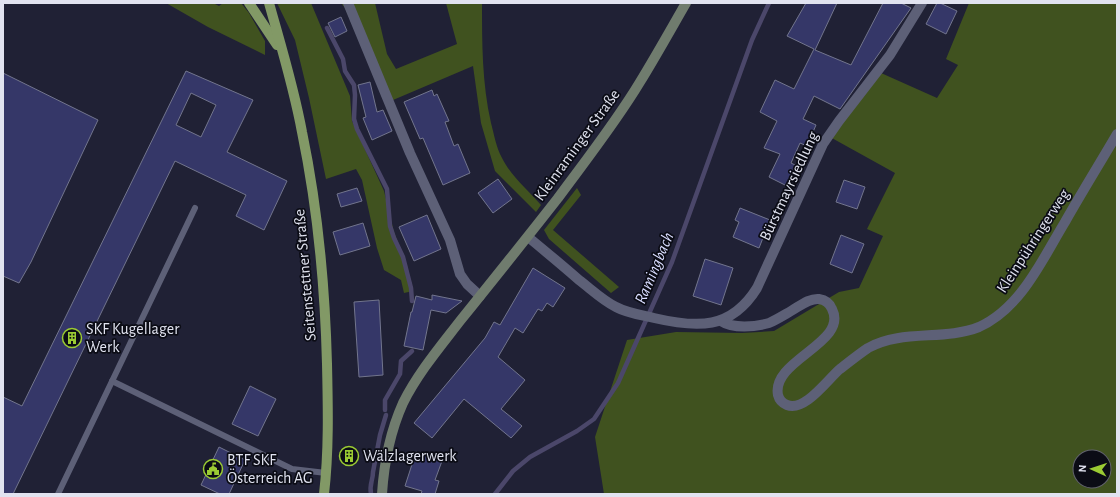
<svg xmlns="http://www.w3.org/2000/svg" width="1120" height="497" font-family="'Alegreya Sans',sans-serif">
<rect width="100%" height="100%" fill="#202135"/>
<g fill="#40521f" fill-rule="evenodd">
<polygon points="166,3 213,3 219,6 223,3 241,3 249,13 265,41 265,55 208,27"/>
<polygon points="277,3 311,3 350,96 352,121 384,191 394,232 407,265 413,291 404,293 401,280 384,270 377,248 362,180 356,169 326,179 309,98 295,40"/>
<path d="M341,3H375L387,54L396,69L457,44L446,3H482C482,43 482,83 491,123C494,134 496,147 502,158C511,176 528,190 541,205L536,212L495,171L481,123L473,66L386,103L345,8Z"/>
<path d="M969,3H1117V494H604L595,437L627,340L676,332L742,333L774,331L839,292L859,288L883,236L867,229L895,173L830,137L881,73L937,98L958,65L946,59ZM1080,457H1104V481H1080Z"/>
<polygon points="577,188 581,195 553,230 619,287 611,293 549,239 544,230"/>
</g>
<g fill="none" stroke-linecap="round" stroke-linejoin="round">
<g stroke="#4b476a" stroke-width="4.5">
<polyline points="327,28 343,59 345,71 354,85 355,95 354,119 357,129 387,189 390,226 394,238 403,257 411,288 412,301"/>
<polyline points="385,410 385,400 400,374 401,361 412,351"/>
<path d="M371,494C369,484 373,481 373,472L380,435L386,415"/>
<polyline points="495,494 513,471 530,457 577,431 594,419 618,383 672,262 752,40 769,3"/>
</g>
</g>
<g fill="#353768" stroke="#72758d" fill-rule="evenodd">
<polygon points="806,3 837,3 815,50 851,65 883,3 901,3 911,8 840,109 814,96 803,119 816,125 807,146 800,143 791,163 797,166 787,186 769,177 780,154 764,148 777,121 760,112 775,80 794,89 814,49 787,36"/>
<polygon points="937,3 940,3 957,11 946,34 926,24"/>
<polygon points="341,17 347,31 335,37 328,23"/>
<path d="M186,71L253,100L227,152L287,181L264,230L236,216L246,195L175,161L13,494H3V397L22,406ZM191,93L216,105L201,137L176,125Z"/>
<polygon points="3,73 98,120 31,262 19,283 3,276"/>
<polygon points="370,82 377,112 383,110 392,131 372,140 363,118 366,117 358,85"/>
<polygon points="432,90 434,96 437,94 449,121 445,122 454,146 458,144 470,173 443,185 423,138 420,139 404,102"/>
<polygon points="498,179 512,199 493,213 478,193"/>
<polygon points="844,180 865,187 857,209 836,202"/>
<polygon points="357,188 362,201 341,207 337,194"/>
<polygon points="740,208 770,220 759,248 733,237 739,222 735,220"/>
<polygon points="427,215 441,249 414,261 399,227"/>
<polygon points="363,223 370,246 340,255 333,232"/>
<polygon points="841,235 864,244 852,273 830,264"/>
<polygon points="705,259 733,268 721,305 693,296"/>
<polygon points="533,268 565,288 553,307 547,303 542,311 538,309 523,333 515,328 498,357 525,380 501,409 522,426 511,438 464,399 432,438 414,423 485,338 494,322 500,325"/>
<polygon points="432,295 462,301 446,313 431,310 423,350 404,346 411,312 412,312 416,296 432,300"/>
<polygon points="379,300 383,375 359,377 354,302"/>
<polygon points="250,386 276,399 258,436 232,424"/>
<polygon points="219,447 245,460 229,494 220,494 201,485"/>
<polygon points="416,452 442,461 435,480 439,481 435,494 421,494 422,491 405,486"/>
</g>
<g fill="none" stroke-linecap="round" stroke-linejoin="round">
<g stroke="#5d6077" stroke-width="6">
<polyline points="112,381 292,469 326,473"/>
<polyline points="58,494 195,208"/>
</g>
<g stroke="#5d6077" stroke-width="10">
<polyline points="348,3 410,153 450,240 460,274 467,284 480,296"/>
<path d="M528,237C545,251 562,265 579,280C591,289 602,300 616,307C627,313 641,315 654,318C697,328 731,330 757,288L823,144L839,121L890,55L922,3"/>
<path d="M721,321C733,329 755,327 769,323C776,320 784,315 791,311C800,306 809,298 819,299C826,300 830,304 832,309C849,343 771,360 778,395C779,399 782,403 787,405C805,412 827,380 840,369C849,362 859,354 868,348C902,329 944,341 979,327C1021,308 1042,260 1065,222C1082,192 1100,163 1117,134"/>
</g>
<path stroke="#707c6e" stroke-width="10" d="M382,494C384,463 390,432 403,403C418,373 440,347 460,321C493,280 526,239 558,198C586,160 616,122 640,82C656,56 671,29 686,3"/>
<g stroke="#829966" stroke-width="10">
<polyline points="249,3 277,45"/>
<path d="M269,3C281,46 294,88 302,132C318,209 325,286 327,364C328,407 329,451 324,494"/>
</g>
</g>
<defs>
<symbol id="building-ring" viewBox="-11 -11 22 22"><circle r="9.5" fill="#0b0c15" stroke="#9bcb33" stroke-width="1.5"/><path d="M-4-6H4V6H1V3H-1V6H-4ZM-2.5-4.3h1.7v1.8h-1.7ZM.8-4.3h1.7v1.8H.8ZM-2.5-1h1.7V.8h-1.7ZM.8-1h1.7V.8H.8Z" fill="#9bcb33"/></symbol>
<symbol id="civic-ring" viewBox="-11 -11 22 22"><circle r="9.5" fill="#0b0c15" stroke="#9bcb33" stroke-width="1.5"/><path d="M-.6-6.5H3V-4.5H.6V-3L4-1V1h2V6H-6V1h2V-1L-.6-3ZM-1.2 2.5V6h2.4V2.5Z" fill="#9bcb33"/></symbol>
</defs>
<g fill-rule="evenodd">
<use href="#building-ring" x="61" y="327" width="22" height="22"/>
<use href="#building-ring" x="338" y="445" width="22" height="22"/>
<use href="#civic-ring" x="202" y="458" width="22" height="22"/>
</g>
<g text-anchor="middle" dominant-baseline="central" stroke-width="3.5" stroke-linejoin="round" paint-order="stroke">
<g font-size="16" fill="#e1e3f0" stroke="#0b0c15">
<text transform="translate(577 145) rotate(-54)">Kleinraminger Straße</text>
<text transform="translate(789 186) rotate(-65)">Bürstmayrsiedlung</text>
<text transform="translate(1033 241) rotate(-57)">Kleinpühringerweg</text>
<text transform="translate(305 275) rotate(-95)">Seitenstettner Straße</text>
</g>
<g font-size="16" fill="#e1e3f0" stroke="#0b0c15" text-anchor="start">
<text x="86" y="329">SKF Kugellager<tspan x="86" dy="18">Werk</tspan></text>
<text x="363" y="456">Wälzlagerwerk</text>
<text x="227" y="460">BTF SKF<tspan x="227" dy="18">Österreich AG</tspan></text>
</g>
<g font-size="17" font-style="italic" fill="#d9ddff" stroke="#0b0c15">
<text transform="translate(654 268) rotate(-67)">Ramingbach</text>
</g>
</g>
<rect width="1120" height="497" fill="none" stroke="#e1e3f0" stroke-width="8"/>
<g transform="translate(1092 469) rotate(273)"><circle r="19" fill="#0b0c15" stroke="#61626d"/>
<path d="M0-3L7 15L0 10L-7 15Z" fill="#9bcb33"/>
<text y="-6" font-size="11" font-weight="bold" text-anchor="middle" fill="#e1e3f0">N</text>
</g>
</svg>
